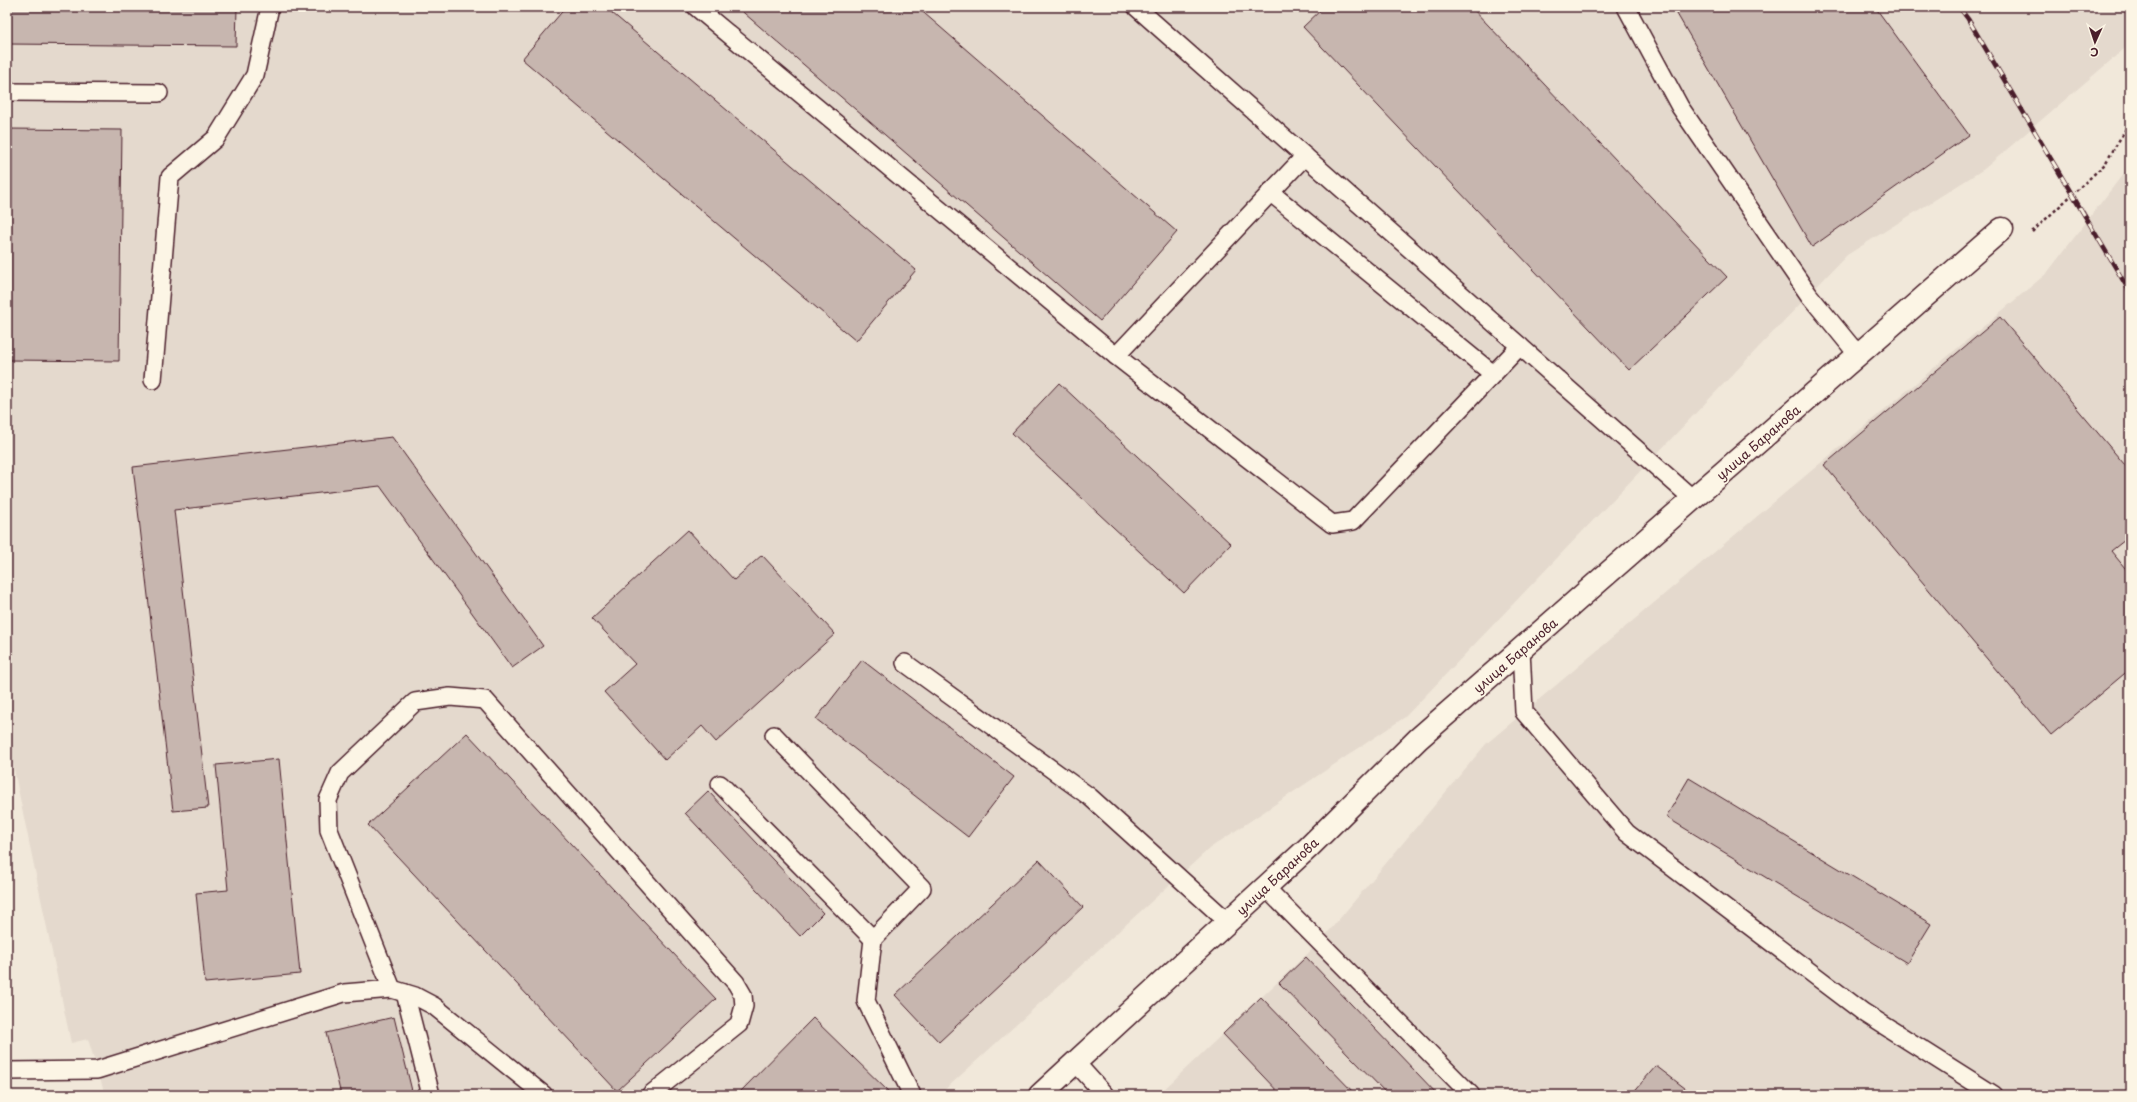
<svg xmlns="http://www.w3.org/2000/svg" width="2137" height="1102" font-family="'Playpen Sans',sans-serif">
<rect width="100%" height="100%" fill="#f1e8da"/>
<filter id="ink" filterUnits="userSpaceOnUse"><feTurbulence type="fractalNoise" baseFrequency=".025" numOctaves="2"/><feDisplacementMap in="SourceGraphic" scale="8" xChannelSelector="R" yChannelSelector="G"/><feConvolveMatrix kernelMatrix="1 2 1 2 8 2 1 2 1" color-interpolation-filters="sRGB"/></filter>
<g filter="url(#ink)">
<g fill="#e4d9cd">
<polygon points="7,7 2130,7 2130,44 1984,169 1847,255 1405,717 1210,848 939,1095 105,1095 88,1039 71,1043 7,736"/>
<polygon points="2130,165 2130,1095 1158,1095 1320,942 1486,744 2047,273"/>
</g>
<g fill="#c7b6af" stroke="#4a1f2b">
<polygon points="7,7 237,7 236,46 7,44"/>
<polygon points="566,7 605,7 916,270 856,341 522,59"/>
<polygon points="737,7 917,7 1177,232 1100,321"/>
<polygon points="1324,7 1471,7 1727,277 1629,370 1303,27"/>
<polygon points="1673,7 1875,7 1969,135 1812,247"/>
<polygon points="7,129 122,130 119,361 7,360"/>
<polygon points="2000,317 2130,471 2130,536 2111,551 2130,574 2130,669 2051,735 1824,465"/>
<polygon points="1059,383 1231,544 1184,593 1012,433"/>
<polygon points="392,437 543,646 512,668 380,486 174,510 208,808 173,811 133,467"/>
<polygon points="688,530 734,580 762,555 835,634 716,742 702,726 665,760 604,692 635,664 592,618"/>
<polygon points="862,660 1014,777 968,837 816,719"/>
<polygon points="467,733 716,999 617,1091 368,825"/>
<polygon points="279,759 300,974 205,983 196,893 228,890 216,765"/>
<polygon points="1689,778 1931,924 1907,963 1666,817"/>
<polygon points="708,791 823,913 800,936 685,813"/>
<polygon points="1039,860 1083,907 939,1042 895,995"/>
<polygon points="1306,957 1438,1095 1388,1095 1279,983"/>
<polygon points="1261,997 1356,1095 1281,1095 1223,1034"/>
<polygon points="394,1017 413,1095 341,1095 326,1033"/>
<polygon points="813,1018 891,1094 890,1095 737,1095"/>
<polygon points="1656,1066 1694,1095 1631,1095"/>
</g>
<g fill="none" stroke-linecap="round" stroke-linejoin="round">
<defs>
<g id="service">
<polyline points="696,7 1116,356 1305,156"/>
<polyline points="1136,7 1693,499"/>
<polyline points="1626,7 1680,107 1809,295 1858,355"/>
<polyline points="7,92 159,93"/>
<polyline points="1270,192 1493,374"/>
<polyline points="1116,356 1332,524 1353,521 1520,346"/>
<polyline points="153,380 170,177 216,138 255,75 270,7"/>
<polyline points="1521,649 1524,712 1627,833 1863,1012 1994,1095"/>
<polyline points="905,663 1090,797 1228,922"/>
<polyline points="774,735 922,888 873,939 866,1001 912,1095"/>
<polyline points="720,784 873,939"/>
<polyline points="1265,887 1471,1095"/>
<polyline points="392,989 329,830 328,800 340,773 415,702 450,697 485,700 736,983 743,995 744,1006 739,1024 650,1095"/>
<polyline points="405,993 431,1095"/>
<polyline points="1076,1063 1105,1095"/>
<polyline points="7,1071 97,1070 344,993 392,989 415,996 434,1006 544,1095"/>
</g>
<polyline id="minor" points="1040,1095 1309,847 1418,739 2002,229"/>
</defs>
<use href="#service" stroke="#4a1f2b" stroke-width="20"/>
<use href="#minor" stroke="#4a1f2b" stroke-width="25"/>
<polyline stroke="#4a1f2b" stroke-width="2.5" stroke-dasharray="3 3" stroke-linecap="butt" points="2032,232 2105,164 2130,122"/>
<use href="#service" stroke="#fcf5e5" stroke-width="17"/>
<use href="#minor" stroke="#fcf5e5" stroke-width="22"/>
<defs>
<polyline id="rail" points="1959,7 1968,19 2130,292"/>
</defs>
<use href="#rail" stroke="#4a1f2b" stroke-width="4.5"/>
<use href="#rail" stroke="#fcf5e5" stroke-width="3" stroke-dasharray="9" stroke-linecap="butt"/>
</g>
</g>
<g text-anchor="middle" dominant-baseline="central" stroke-width="3.5" stroke-linejoin="round" paint-order="stroke">
<g font-size="13" fill="#4a1f2b" stroke="#fcf5e5">
<text transform="translate(1758 442) rotate(-41)">улица Баранова</text>
<text transform="translate(1515 655) rotate(-41)">улица Баранова</text>
<text transform="translate(1277 876) rotate(-43)">улица Баранова</text>
</g>
</g>
<rect width="2137" height="1102" fill="none" stroke="#fcf5e5" stroke-width="24"/>
<rect x="12" y="12" width="2113" height="1078" fill="none" stroke="#4a1f2b" stroke-width="1.5" filter="url(#ink)"/>
<g transform="translate(2095 42) rotate(183)" stroke="#fcf5e5" stroke-width="3" paint-order="stroke">
<path d="M0-3L7 15L0 10L-7 15Z" fill="#4a1f2b"/>
<text y="-6" font-size="11" font-weight="bold" text-anchor="middle" fill="#4a1f2b">С</text>
</g>
</svg>
